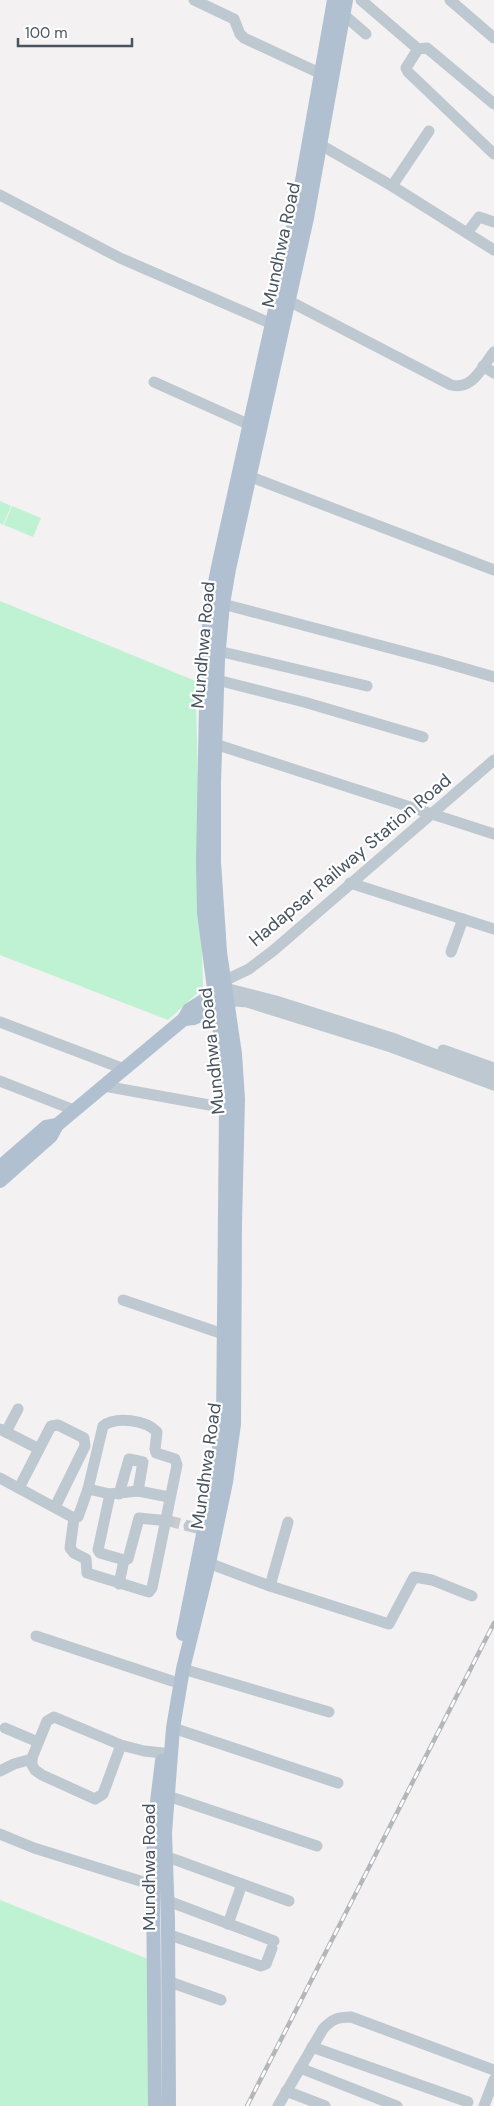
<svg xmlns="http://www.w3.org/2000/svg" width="494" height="2106" font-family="'DM Sans',sans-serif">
<rect width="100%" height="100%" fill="#f3f1f1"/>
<g fill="#bff1d3">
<polygon points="0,501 11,506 3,525 0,523"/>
<polygon points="12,506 41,518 33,537 4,525"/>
<polygon points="0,601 198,682 196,703 203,988 168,1020 0,955"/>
<polygon points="0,1900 153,1961 149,2106 0,2106"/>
</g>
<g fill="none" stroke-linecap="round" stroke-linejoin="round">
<polyline stroke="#c8cacc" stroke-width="11" stroke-dasharray="11 5.5" stroke-linecap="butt" points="169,1521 189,1526"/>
<g stroke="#bec8d0" stroke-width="11">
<polyline points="194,0 234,19 240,34 244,38 328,77"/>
<polyline points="361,0 418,49"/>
<polyline points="450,0 494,38"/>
<polyline points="343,14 366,34"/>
<polyline points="494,104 427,48 418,49 406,68 408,72 494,154"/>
<polyline points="321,145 392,186 494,250"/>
<polyline points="392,186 429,131"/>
<polyline points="0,195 120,258 279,327"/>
<polyline points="467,233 479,217 494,222"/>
<path d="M289,301L451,385C473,390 481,368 494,352"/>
<polyline points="483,366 494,373"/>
<polyline points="154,382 250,425"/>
<polyline points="251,477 494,570"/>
<polyline points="223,604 439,661 494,677"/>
<polyline points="218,651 367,686"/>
<polyline points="217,680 304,702 423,737"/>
<polyline points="215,744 494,834"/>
<polyline points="350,883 494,929"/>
<polyline points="451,952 463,919"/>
<polyline points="224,981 249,969 274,950 494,760"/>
<polyline points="219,992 225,988 276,1001 392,1038 494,1077"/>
<polyline points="220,1006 236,1001 247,1002 391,1047 494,1085"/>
<polyline points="0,1022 124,1069"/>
<polyline points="443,1050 494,1068"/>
<polyline points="0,1081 74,1110"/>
<polyline points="104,1086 226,1108"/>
<polyline points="123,1300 223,1334"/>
<polyline points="0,1429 39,1449"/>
<polyline points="6,1432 18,1409"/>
<path d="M0,1478L74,1518L78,1517L88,1489L103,1426C116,1416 146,1420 157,1432L155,1449L156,1453L175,1459L177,1465L152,1588L149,1592L87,1573L86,1559L74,1553L70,1548L74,1518"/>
<polyline points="19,1488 51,1426 58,1425 84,1438 85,1446 55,1507"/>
<polyline points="88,1489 110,1494 138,1491 169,1497"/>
<polyline points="110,1494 98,1550 100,1553 124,1560 128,1559 139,1518 169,1521"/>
<polyline points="119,1494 129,1459 143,1462 138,1491"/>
<polyline points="189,1526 204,1530"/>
<polyline points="203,1561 270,1586 389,1624 414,1577 432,1580 472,1596"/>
<polyline points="119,1584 124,1560"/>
<polyline points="270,1586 288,1522"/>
<polyline points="36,1636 172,1681"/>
<polyline points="183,1669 329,1712"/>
<polyline points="5,1728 38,1742"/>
<polyline points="173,1728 338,1783"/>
<polyline points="121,1745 54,1717 47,1721 32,1758 32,1765 35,1770 42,1775 95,1799 103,1794 121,1745 144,1751 163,1753"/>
<polyline points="0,1771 14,1764 32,1759"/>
<polyline points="168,1796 317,1846"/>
<polyline points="0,1834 34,1848 153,1885"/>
<polyline points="165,1856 289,1901"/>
<polyline points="168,1901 274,1941"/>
<polyline points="228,1924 242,1884"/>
<polyline points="167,1934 261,1966 266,1964 272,1948"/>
<polyline points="167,1981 221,2000"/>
<polyline points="312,2047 468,2102"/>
<polyline points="300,2068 397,2106"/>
<polyline points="286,2091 325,2106"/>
<path d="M278,2106L323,2029C332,2019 338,2017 351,2017L494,2070"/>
<polyline points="484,2106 494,2080"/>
</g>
<g stroke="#b0c0d0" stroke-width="14">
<polyline points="184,1019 194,1018 216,1008"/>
<polyline points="0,1167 46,1127 57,1125"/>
<polyline points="0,1181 51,1136 57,1125 184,1019 189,1010 214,994"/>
<polyline points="183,1634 214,1480 223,1423 226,1108 223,1056 204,913 203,862 207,651 211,602 218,567 296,215 334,0"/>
<polyline points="155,2106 153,1880 154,1826 162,1761"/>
<polyline points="169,2106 168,1920 165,1833 173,1728 183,1669 209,1563 226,1482 234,1424 235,1224 238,1099 235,1054 220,952 214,862 214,783 218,659 223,604 229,569 307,218 346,0"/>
</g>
<defs>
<polyline id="rail" points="247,2106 494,1623"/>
</defs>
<use href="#rail" stroke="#b3b6bb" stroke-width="4.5"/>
<use href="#rail" stroke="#fff" stroke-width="2.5" stroke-dasharray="8" stroke-linecap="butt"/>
</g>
<g text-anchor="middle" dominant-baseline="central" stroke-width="4.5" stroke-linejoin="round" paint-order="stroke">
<g font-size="18" fill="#48545f" stroke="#fff">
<text transform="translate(281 245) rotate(-78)">Mundhwa Road</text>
<text transform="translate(203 645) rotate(-85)">Mundhwa Road</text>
<text transform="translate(350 860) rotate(-40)">Hadapsar Railway Station Road</text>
<text transform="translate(212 1051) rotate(-96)">Mundhwa Road</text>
<text transform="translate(206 1466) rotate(-82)">Mundhwa Road</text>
<text transform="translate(149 1867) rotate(-90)">Mundhwa Road</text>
</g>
</g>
<path d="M18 38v8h114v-8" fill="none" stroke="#48545f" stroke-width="2.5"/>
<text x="25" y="38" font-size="15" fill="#48545f" stroke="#ffffff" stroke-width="4" paint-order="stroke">100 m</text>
</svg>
